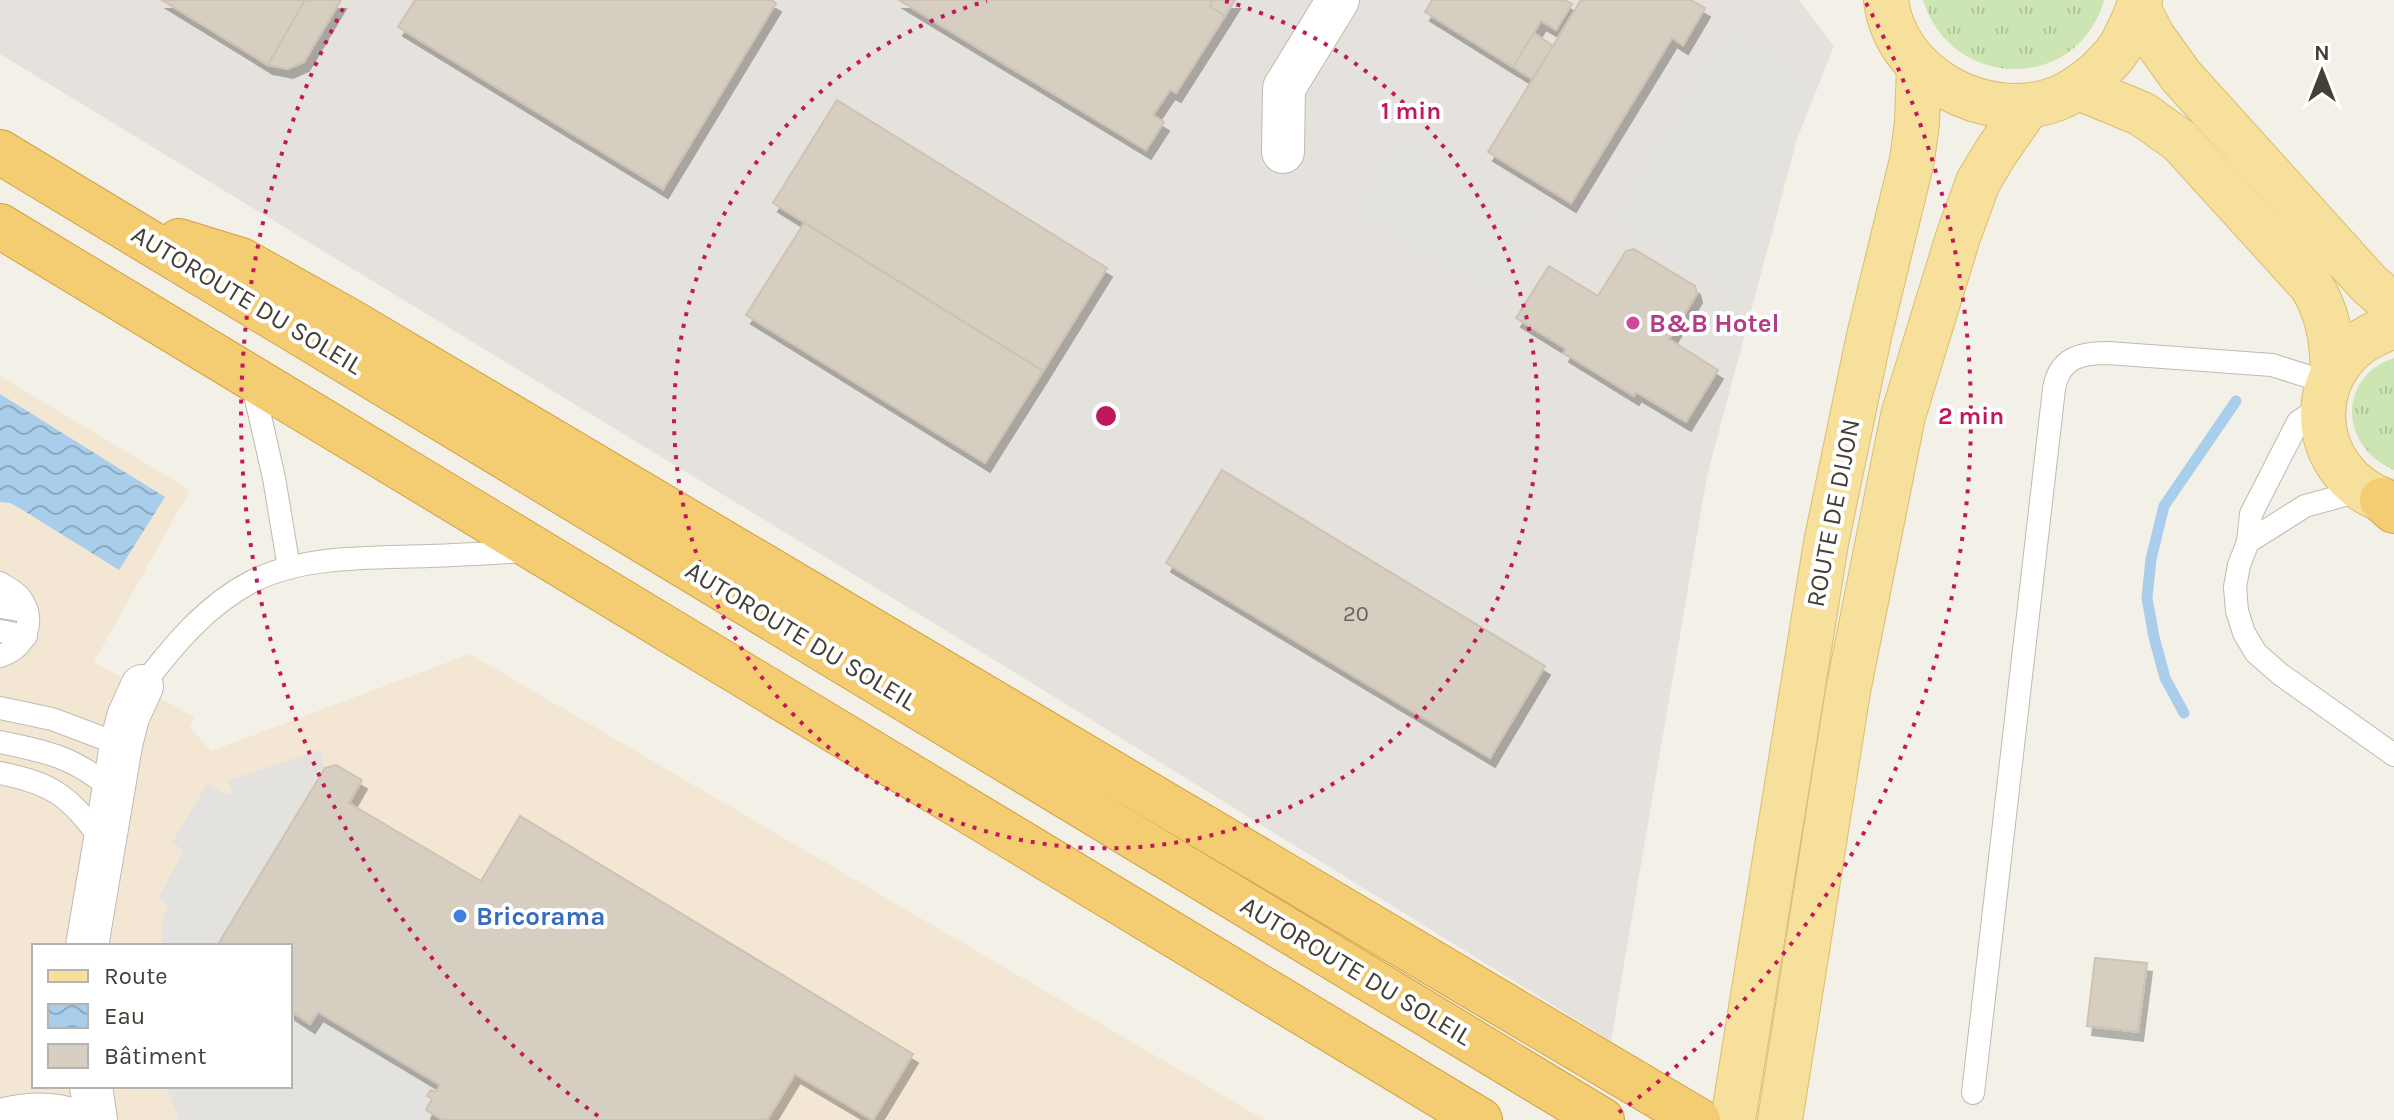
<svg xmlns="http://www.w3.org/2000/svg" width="2394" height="1120" font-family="Karla,sans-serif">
<defs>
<pattern id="grass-tufts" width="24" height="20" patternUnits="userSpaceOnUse" patternTransform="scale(2)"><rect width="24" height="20" fill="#cde4b3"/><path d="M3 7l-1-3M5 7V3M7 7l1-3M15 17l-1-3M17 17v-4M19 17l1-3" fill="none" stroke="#b1c59b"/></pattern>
<pattern id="water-waves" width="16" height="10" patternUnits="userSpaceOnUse" patternTransform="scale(2)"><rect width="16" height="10" fill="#a8ceeb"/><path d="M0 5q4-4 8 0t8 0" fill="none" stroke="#8ba9bf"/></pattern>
<filter id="shadow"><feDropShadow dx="5" dy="9" stdDeviation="0" flood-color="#0004"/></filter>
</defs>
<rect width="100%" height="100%" fill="#f3f0e8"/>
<path fill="#f3e7d4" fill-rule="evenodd" d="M0,376L190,490L94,662L194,717L190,727L211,751L470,654L1265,1120H0ZM34,946H290V1086H34Z"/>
<polygon fill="#e5e1dc" points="0,0 1799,0 1834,46 1797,139 1707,476 1611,1041 1014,672 0,54"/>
<g fill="url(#grass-tufts)">
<path d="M1923,0H2104C2078,93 1951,91 1923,0Z"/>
<path d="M2394,358V470C2340,448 2336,377 2394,358Z"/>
</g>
<g fill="#e4e2df">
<polygon points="1723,23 1819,76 1794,139 1746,310 1605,223"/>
<polygon points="1397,132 1542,215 1493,300 1348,217"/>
<polygon points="320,750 325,768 217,946 162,946 161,923 168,905 158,899 184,850 172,843 207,784 228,795 233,793 228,780"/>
<polygon points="290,1011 310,1023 318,1012 440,1085 436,1092 431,1090 428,1096 432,1099 426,1109 443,1120 179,1120 166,1086 290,1086"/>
</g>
<polygon fill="url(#water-waves)" points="0,394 165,497 119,570 21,509 10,503 0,502"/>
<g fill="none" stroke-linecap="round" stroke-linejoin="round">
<polyline stroke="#a8ceeb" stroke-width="11" points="2184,713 2165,678 2154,637 2147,598 2151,559 2164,506 2236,401"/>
</g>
<g fill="#d6cec1" stroke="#cec3b2" stroke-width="2" filter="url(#shadow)">
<polygon points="162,0 305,0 268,65"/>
<polygon points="305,0 341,0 304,62 288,69 268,65"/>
<polygon points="415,0 771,0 776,3 663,189 398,27"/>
<polygon points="899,0 1213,0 1210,6 1225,16 1176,93 1170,90 1153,115 1164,122 1146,150"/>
<polygon points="1213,0 1235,0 1225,16 1210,6"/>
<polygon points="1432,0 1565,0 1572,4 1556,30 1541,21 1513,67 1425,12"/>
<polygon points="1581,0 1691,0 1705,8 1683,45 1672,38 1571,203 1488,152"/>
<polygon points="1534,33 1553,46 1532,79 1513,67"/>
<polygon points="837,100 1107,268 1043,371 773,203"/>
<polygon points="804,223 1043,371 985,463 746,315"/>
<polygon points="1634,249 1695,286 1697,294 1669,339 1718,370 1686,422 1636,392 1634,396 1564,353 1566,349 1516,318 1549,266 1598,296 1626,251"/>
<polygon points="1222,470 1545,666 1490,758 1166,563"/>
<polygon points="336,765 362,780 349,803 481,881 520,816 913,1054 873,1120 795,1074 767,1120 443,1120 426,1110 432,1099 427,1096 431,1090 436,1092 440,1085 318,1012 310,1024 290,1011 290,946 217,946 325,768"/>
<polygon points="2095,958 2147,963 2138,1032 2087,1026"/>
</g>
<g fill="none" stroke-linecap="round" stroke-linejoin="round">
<defs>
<g id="lane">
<polyline points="252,381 274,478 289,568"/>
<polyline points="2323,405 2298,422 2251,514 2248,542 2239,565 2235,587 2237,611 2244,633 2256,653 2280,674 2394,755"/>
<polyline points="2248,542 2305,506 2363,490"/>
<path d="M0,583C7,588 17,592 21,599C37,622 25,648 0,656"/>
<polyline points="0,607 27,611"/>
<polyline points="0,631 26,636"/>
<path d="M142,686C173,646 206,605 253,581C305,555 372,558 429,556C461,555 494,553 527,551"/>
<polyline points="0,708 52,719 121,745"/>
<path d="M0,742C49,752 73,757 112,789"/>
<path d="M0,773C55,784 70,797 103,842"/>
<path d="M1973,1093L2054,389C2059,358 2080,353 2108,353L2272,365L2329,383"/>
</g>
<g id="street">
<polyline points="1283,152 1284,88 1338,0"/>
<polyline points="87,946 121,745 128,717 142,686"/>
<polyline points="91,1086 96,1120"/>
<path d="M0,1120C24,1114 49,1111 73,1120"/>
</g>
<g id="primary">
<path d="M1886,0C1895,76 1985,125 2056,99C2072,93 2084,84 2097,73C2108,62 2117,54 2124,40C2130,27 2138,14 2140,0"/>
<polyline points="2139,10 2153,37 2181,76 2369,284 2394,306"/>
<path d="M2079,88L2142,114L2180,141L2311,285C2329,314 2332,341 2333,374"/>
<path d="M2394,327C2299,353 2300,477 2394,504"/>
<polyline points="1733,1120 1826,543 1869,336 1912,160 1917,123 1919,66"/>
<polyline points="1780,1120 1848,691 1903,416 1958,237 1978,182 1996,152 2028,106"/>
</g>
<g id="highway">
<polyline points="0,152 1602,1120"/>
<polyline points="0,226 1480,1120"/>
<polyline points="179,241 241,260 348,320 1698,1120"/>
<polyline points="2382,500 2394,511"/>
</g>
</defs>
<use href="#lane" stroke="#c0baae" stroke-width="24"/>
<use href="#street" stroke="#c0baae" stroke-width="44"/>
<use href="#primary" stroke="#dbbd6d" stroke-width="46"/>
<use href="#highway" stroke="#d2a142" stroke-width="46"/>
<use href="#lane" stroke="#fff" stroke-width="22"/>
<use href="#street" stroke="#fff" stroke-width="42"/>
<use href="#primary" stroke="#f7e09c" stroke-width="44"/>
<use href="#highway" stroke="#f4cc72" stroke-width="44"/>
</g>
<g fill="none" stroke="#c2185b" stroke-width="4" stroke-dasharray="4 8">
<path d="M1225 1A432 432 0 1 1 987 1"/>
<path d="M598 1116A865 865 0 0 1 346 3M1866 3A865 865 0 0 1 1614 1116"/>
</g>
<circle fill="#d1479c" stroke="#fff" stroke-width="3" cx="1633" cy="323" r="8"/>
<circle fill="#3f7fe0" stroke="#fff" stroke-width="3" cx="460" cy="916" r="8"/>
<g text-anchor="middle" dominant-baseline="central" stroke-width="8" stroke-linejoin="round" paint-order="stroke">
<g font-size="22" fill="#69645a">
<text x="1356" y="614">20</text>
</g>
<g font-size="26" fill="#454037" stroke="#fff">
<text transform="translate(247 300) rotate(31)">AUTOROUTE DU SOLEIL</text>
<text transform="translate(1833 513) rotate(-79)">ROUTE DE DIJON</text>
<text transform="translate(801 636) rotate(31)">AUTOROUTE DU SOLEIL</text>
<text transform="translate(1356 971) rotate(31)">AUTOROUTE DU SOLEIL</text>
</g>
<g font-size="26" font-weight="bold" fill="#b23c85" stroke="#fff" text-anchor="start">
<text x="1649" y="323">B&amp;B Hotel</text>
</g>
<g font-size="26" font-weight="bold" fill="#366cbe" stroke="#fff" text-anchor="start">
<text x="476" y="916">Bricorama</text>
</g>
</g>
<circle cx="1106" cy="416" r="12" fill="#c2185b" stroke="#fff" stroke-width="4"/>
<g font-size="24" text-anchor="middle" font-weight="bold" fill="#c2185b" stroke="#fff" stroke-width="8" stroke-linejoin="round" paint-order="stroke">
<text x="1411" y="119">1 min</text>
<text x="1971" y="424">2 min</text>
</g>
<rect x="32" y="944" width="260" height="144" fill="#ffffff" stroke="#b5b3af" stroke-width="2"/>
<rect x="48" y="970" width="40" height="12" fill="#f7e09c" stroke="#b5b3af" stroke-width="2"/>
<text x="104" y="984" font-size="24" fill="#454037">Route</text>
<rect x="48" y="1004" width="40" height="24" fill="url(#water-waves)" stroke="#b5b3af" stroke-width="2"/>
<text x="104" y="1024" font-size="24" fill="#454037">Eau</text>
<rect x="48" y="1044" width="40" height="24" fill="#d6cec1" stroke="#b5b3af" stroke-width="2"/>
<text x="104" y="1064" font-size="24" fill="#454037">Bâtiment</text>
<g transform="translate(2322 72)" stroke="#ffffff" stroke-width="6" paint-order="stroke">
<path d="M0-6L14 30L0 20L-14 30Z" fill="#454037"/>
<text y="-12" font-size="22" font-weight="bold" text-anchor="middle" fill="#454037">N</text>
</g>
</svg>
